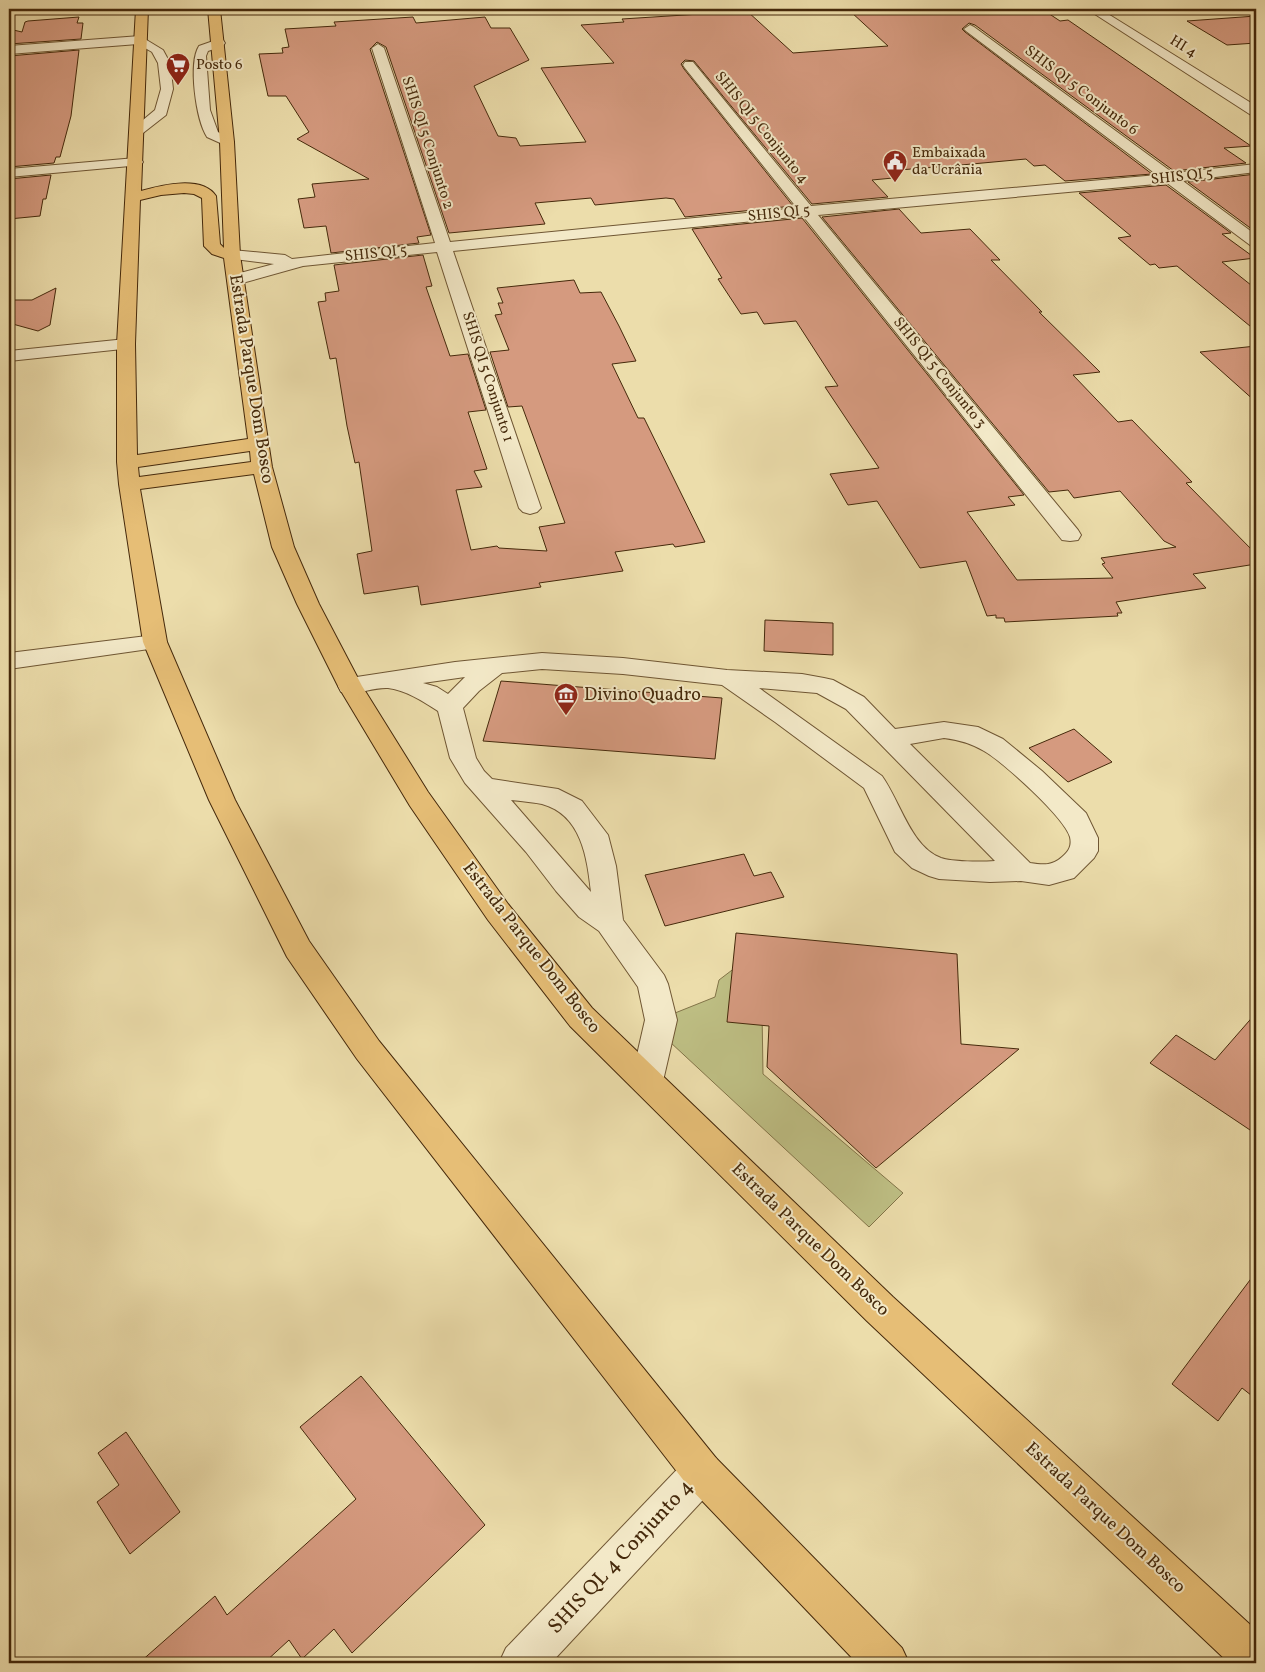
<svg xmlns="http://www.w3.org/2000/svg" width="1265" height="1672" font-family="Vollkorn,serif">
<rect width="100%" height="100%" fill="#ecddab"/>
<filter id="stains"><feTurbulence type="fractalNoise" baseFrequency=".004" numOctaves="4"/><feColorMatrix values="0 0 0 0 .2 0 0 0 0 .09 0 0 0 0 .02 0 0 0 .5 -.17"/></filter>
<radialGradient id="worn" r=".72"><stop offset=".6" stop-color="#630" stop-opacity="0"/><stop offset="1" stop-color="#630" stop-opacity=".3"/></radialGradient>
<polygon fill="#bebf84" stroke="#827448" points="761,948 763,1074 903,1193 869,1227 670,1042 670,1015 715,997 719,980"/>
<g fill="#d59a7f" stroke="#45290b">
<polygon points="864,9 1022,9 1027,12 1045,11 1060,21 1068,20 1251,146 1224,148 1246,163 1174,171 975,25 969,23 962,29 965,32 1152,174 1065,181 1045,165 1034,166 1026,159 961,165 887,171 893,178 872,180 888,197 812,204 694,61 685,60 681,64 684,69 793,206 685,217 674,199 666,198 595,205 591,198 535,203 545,224 449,233 386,47 377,42 370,49 431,235 417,237 419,243 331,253 326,226 304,228 298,199 315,197 312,184 369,179 297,139 309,132 286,96 268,96 259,54 283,53 282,48 289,47 285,29 336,26 334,22 413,17 416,23 485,17 491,28 510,28 529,60 474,86 498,136 516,138 520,146 586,142 541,68 614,63 581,25 624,22 622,19 747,11 793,53 888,46 851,12 867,11"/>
<polygon points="1256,16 1256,43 1227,45 1187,21"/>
<polygon points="79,17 77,23 83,23 81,39 9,44 9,29 22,32 25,22 28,21"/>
<polygon points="79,50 71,116 60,157 56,157 54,163 9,167 9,56"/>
<polygon points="1256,174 1256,230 1253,230 1188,182"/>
<polygon points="51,175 46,199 43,199 40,216 9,219 9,179"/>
<polygon points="1166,185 1231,233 1222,234 1255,258 1222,262 1256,289 1256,331 1177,266 1159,268 1155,264 1150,265 1118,238 1131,236 1079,193"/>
<polygon points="899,209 921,233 970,229 1000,260 991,260 1042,312 1039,312 1100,372 1073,375 1118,422 1132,420 1192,482 1186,483 1256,554 1256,564 1193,574 1206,588 1116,602 1122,613 1117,613 1118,616 1005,622 1004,618 996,618 996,615 987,616 966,561 920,568 877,501 848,505 830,474 879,468 825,387 838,386 796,321 764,324 757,312 741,314 718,279 722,278 692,229 802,218 1024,495 1008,497 1015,505 967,512 1017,580 1113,578 1102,564 1105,563 1101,558 1176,547 1164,541 1120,491 1074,498 1068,490 1049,492 822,217"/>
<polygon points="423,255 432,286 426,287 450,356 468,354 486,410 468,412 487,469 474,471 482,487 456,490 471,550 497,546 499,548 547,551 539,527 565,523 522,406 508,407 490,352 509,350 495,315 502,314 498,303 503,303 497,288 574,280 580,293 601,292 619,326 636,361 612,364 638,418 644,418 705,542 675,547 673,544 615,552 623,571 539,583 541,587 488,595 421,605 418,586 364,594 357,554 372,551 359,462 355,463 347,426 336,358 330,359 318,302 326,301 325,293 339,291 334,265"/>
<polygon points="56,288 50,325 38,331 9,323 9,300 32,300"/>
<polygon points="1256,346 1256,402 1200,352"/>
<polygon points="765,620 833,623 833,655 764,651"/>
<polygon points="501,681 722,698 715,759 483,741"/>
<polygon points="1074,729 1112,762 1068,782 1029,748"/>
<polygon points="744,854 754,876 771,872 784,897 665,926 645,875"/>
<polygon points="736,933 957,954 961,1044 1019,1049 876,1168 767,1067 769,1026 727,1022"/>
<polygon points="1256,1013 1256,1134 1150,1063 1176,1035 1215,1060"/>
<polygon points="1256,1272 1256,1399 1242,1388 1218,1421 1172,1384"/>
<polygon points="361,1376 485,1525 352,1653 334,1629 302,1659 289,1640 264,1663 139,1663 215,1596 227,1615 356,1499 300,1427"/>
<polygon points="126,1432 180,1512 130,1554 97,1502 119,1485 98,1453"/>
</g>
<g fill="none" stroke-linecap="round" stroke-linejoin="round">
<defs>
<g id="minor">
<polygon points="1087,9 1100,9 1256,106 1256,116 1251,115"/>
<polygon points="970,25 974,27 1173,173 1256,164 1256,172 1183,181 1256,235 1256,247 1250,245 1167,183 818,215 1078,530 1081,535 1078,540 1070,541 1062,540 803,216 453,251 541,508 537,512 530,514 523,512 519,508 437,252 303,266 235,285 229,284 227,280 229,276 274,264 226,258 224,255 226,252 232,250 285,255 292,259 435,243 372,48 378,44 384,48 450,242 797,208 685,68 683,65 685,62 693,62 811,206 1157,175 966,31 964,29"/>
<polygon points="140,36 163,50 170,63 173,89 166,115 143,133 138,134 131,130 155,110 161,89 158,63 152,52 138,44 9,54 9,46"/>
<path d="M219,39L223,40L225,43L223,46L208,51L206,56L210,110L218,132L234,142L227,146L207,137C196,120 188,63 199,46Z"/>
<polygon points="136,158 141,159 143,162 141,165 9,177 9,169"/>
<polygon points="126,339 132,340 135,344 132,348 9,361 9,351"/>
<polygon points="155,635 163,637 167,642 163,647 9,669 9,653"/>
<path d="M542,653L623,658L727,670L802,674L824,678L833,680L864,697L895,729L944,722L978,727L1003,739L1042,771L1086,813L1098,838V851L1094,858L1074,878L1049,885L1021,881L990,882L939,879L929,876L912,868L895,852L864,788L775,722L722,685L623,674L542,669L502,673L479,691L463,708L476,758L484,771L492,779L558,789L582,801L608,835L616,866L623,920L664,975L668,984L677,1020L663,1081L658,1091L647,1095L636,1091L631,1081L645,1020L638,987L599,931L579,917L556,891L526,852L465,783L450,758L438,711C424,702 406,690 388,688C372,687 357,696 341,692L338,686L341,680L350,678L455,662ZM465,677L448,694L437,687L423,683ZM759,688L817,693L846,709L995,861C981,862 953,862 941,858C911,847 900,801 882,776ZM944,738C959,740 971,743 984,751C1003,762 1064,817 1070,837C1072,846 1069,851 1062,857C1052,866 1043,865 1030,863L910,744ZM511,800C521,801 532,802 542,804C582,815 587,858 591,892Z"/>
<polygon points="702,1452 716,1458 722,1472 716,1486 551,1663 499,1663 506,1648 688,1458"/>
</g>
<path id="major" d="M136,9H148L141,191C162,185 202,175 216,196L220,244L224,248L220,142L208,9H220L234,142L240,255L272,467L294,547L319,604L362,686L428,792L508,904L592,1008L893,1297L1256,1630V1663H1229L867,1321L570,1026L488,920L410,806L338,686L297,604L272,547L254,474L140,489L167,642L235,800L309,941L379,1041L716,1458L902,1648L909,1663H857L688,1486L357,1059L287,957L209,800L143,642L119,484L117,462V344ZM184,193L194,194L202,198L204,246L212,254L224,258L248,439L137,455L135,344L140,200L161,195ZM250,451L251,462L139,477L138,467Z"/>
</defs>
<use href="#minor" stroke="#6f5633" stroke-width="2"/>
<use href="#major" stroke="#45290b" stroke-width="2"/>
<use href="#minor" fill="#f3e9c8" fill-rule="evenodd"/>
<use href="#major" fill="#e6be76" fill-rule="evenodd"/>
</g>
<defs>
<symbol id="supermarket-pin" viewBox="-11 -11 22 30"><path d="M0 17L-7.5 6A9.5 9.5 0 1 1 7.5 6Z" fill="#8f2418" stroke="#f3e9c8"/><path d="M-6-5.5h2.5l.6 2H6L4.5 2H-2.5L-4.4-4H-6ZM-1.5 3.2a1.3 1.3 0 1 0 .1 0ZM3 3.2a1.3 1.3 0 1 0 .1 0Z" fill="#fff"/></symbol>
<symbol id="civic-pin" viewBox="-11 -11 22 30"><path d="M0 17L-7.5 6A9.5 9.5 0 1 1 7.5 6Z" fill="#8f2418" stroke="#f3e9c8"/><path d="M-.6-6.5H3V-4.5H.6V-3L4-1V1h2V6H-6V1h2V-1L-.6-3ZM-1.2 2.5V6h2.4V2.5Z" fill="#fff"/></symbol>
<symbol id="museum-pin" viewBox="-11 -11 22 30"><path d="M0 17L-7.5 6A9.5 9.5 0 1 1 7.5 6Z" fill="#8f2418" stroke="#f3e9c8"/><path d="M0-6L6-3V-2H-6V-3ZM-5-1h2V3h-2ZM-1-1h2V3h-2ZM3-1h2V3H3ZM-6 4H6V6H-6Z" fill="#fff"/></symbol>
</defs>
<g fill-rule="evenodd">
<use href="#supermarket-pin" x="164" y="51" width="28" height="38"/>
<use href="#civic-pin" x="881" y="148" width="28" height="38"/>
<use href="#museum-pin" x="552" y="681" width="28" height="38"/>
</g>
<g text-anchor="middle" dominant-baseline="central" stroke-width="4" stroke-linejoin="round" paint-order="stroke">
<g font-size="15" fill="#45290b" stroke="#f3e9c8">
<text transform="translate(1183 47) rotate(32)">HI 4</text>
<text transform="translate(1081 91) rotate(37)">SHIS QI 5 Conjunto 6</text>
<text transform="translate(761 128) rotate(51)">SHIS QI 5 Conjunto 4</text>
<text transform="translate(427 143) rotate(72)">SHIS QI 5 Conjunto 2</text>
<text transform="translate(1182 177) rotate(-6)">SHIS QI 5</text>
<text transform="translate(779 214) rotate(-6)">SHIS QI 5</text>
<text transform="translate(376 254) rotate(-6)">SHIS QI 5</text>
<text transform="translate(939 373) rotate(51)">SHIS QI 5 Conjunto 3</text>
<text transform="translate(487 377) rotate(72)">SHIS QI 5 Conjunto 1</text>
</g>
<g font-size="15" fill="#45290b" stroke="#f3e9c8" text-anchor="start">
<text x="196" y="65">Posto 6</text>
<text x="912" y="153">Embaixada<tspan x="912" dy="17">da Ucrânia</tspan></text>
</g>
<g font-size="18" fill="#45290b" stroke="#f3e9c8">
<text transform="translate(251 379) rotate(81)">Estrada Parque Dom Bosco</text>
<text transform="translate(531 948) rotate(52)">Estrada Parque Dom Bosco</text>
<text transform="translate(810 1240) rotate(44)">Estrada Parque Dom Bosco</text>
<text transform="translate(1105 1518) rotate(43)">Estrada Parque Dom Bosco</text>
</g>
<g font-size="18" fill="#45290b" stroke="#f3e9c8" text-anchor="start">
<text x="584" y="695">Divino Quadro</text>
</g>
<g font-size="21" fill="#45290b" stroke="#f3e9c8">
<text transform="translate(621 1557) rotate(-47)">SHIS QL 4 Conjunto 4</text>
</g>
</g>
<rect width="1265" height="1672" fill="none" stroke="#ecddab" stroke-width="30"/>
<rect x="10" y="10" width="1245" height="1652" fill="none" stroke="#45290b" stroke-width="2.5"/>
<rect x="15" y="15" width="1235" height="1642" fill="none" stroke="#45290b"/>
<rect width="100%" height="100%" filter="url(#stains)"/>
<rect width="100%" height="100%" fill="url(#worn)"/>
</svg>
